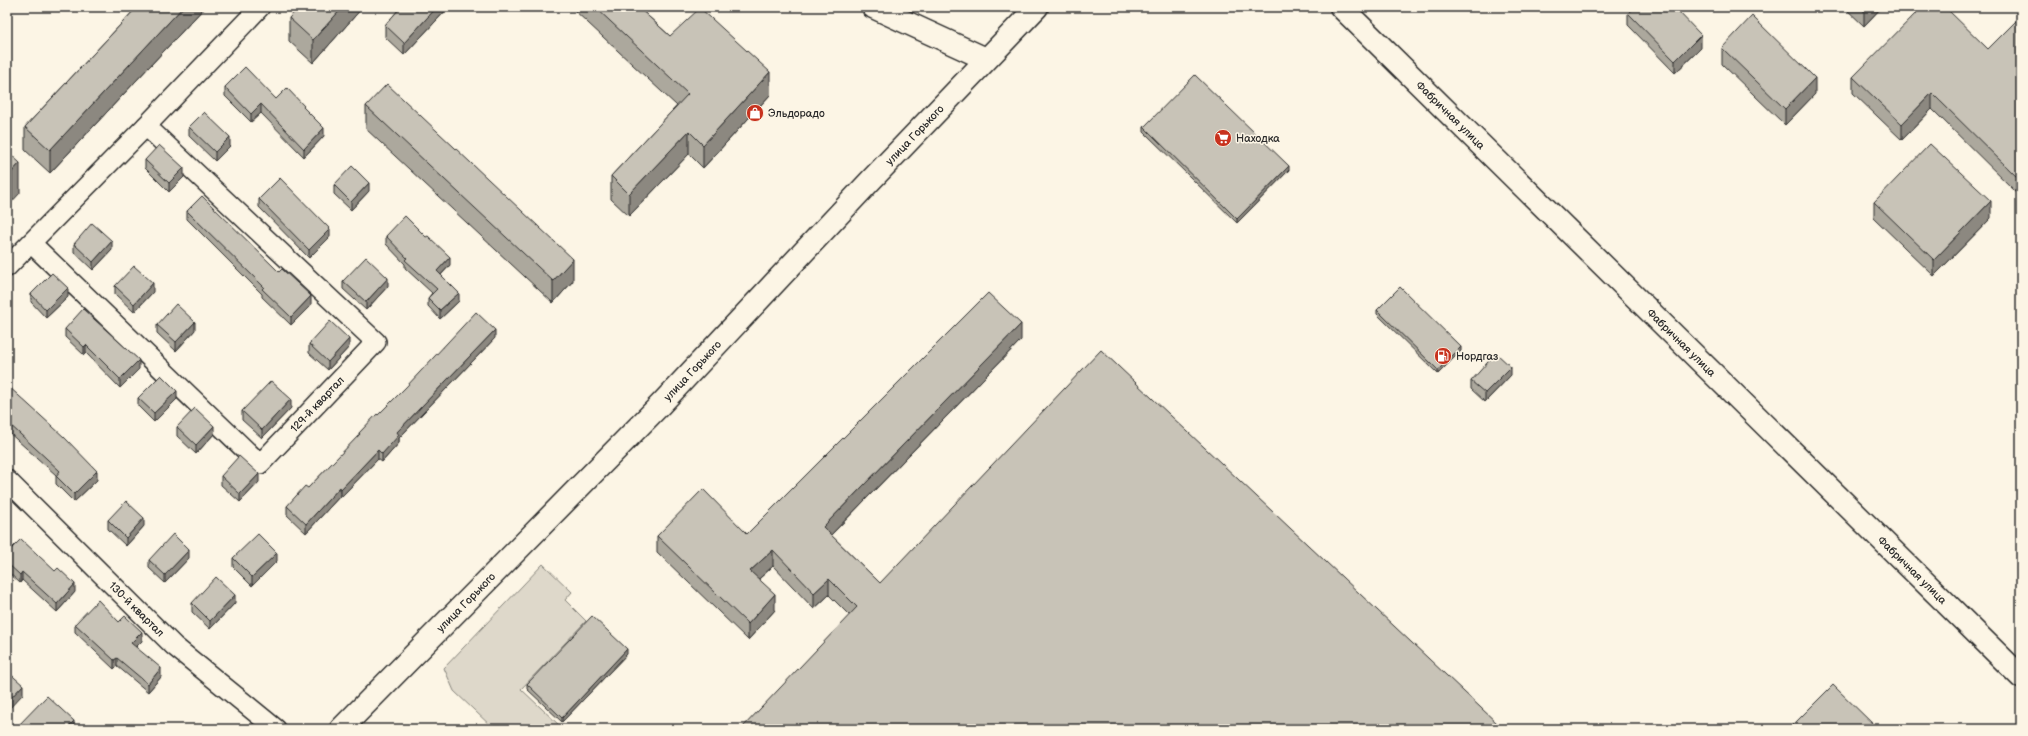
<svg xmlns="http://www.w3.org/2000/svg" width="2028" height="736" font-family="'Balsamiq Sans',sans-serif">
<rect width="100%" height="100%" fill="#fcf5e5"/>
<filter id="ink" filterUnits="userSpaceOnUse"><feTurbulence type="fractalNoise" baseFrequency=".025" numOctaves="2"/><feDisplacementMap in="SourceGraphic" scale="8" xChannelSelector="R" yChannelSelector="G"/><feConvolveMatrix kernelMatrix="1 2 1 2 8 2 1 2 1" color-interpolation-filters="sRGB"/></filter>
<g filter="url(#ink)">
<polygon fill="#ded8ca" stroke="#84827a" points="543,564 572,592 565,600 586,621 521,689 560,726 557,729 494,729 454,691 444,668"/>
<g fill="none" stroke-linecap="round" stroke-linejoin="round">
<defs>
<g id="street">
<path id="s1" d="M31,243L260,464L376,342L146,126"/>
<polyline points="7,267 146,126 260,7"/>
<path id="s2" d="M7,480L174,646L276,729"/>
</g>
<g id="secondary">
<polyline points="873,7 986,59"/>
<path id="s3" d="M1341,7L2021,677"/>
<path id="s4" d="M341,729L661,404L872,179L1037,7"/>
</g>
</defs>
<use href="#street" stroke="#2b2b2b" stroke-width="22"/>
<use href="#secondary" stroke="#2b2b2b" stroke-width="25"/>
<use href="#street" stroke="#fcf5e5" stroke-width="19"/>
<use href="#secondary" stroke="#fcf5e5" stroke-width="22"/>
</g>
<g fill="#aca89d" stroke="#2b2b2b">
<polygon points="137,7 205,7 50,173 25,150 25,127"/>
<polygon points="363,7 313,63 289,41 289,18"/>
<polygon points="401,7 449,7 404,55 385,37 385,25"/>
<polygon points="573,7 638,7 670,36 770,95 703,168 689,154 629,216 611,199 611,176 677,106 573,9"/>
<polygon points="1844,7 1882,7 1864,26"/>
<polygon points="1628,13 1701,48 1675,73 1628,25"/>
<polygon points="2021,16 2021,197 1932,109 1902,140 1853,93 1853,77 1988,49"/>
<polygon points="1722,48 1815,94 1785,125 1722,64"/>
<polygon points="225,87 276,99 324,136 304,157 261,113 251,122 225,96"/>
<polygon points="366,106 573,281 553,303 366,129"/>
<polygon points="189,127 230,146 215,161 189,136"/>
<polygon points="1144,127 1289,170 1237,223 1144,132"/>
<polygon points="145,160 184,177 169,192 145,168"/>
<polygon points="334,185 369,191 351,210 334,194"/>
<polygon points="259,199 330,237 309,258 259,207"/>
<polygon points="1874,202 1991,218 1934,276 1874,218"/>
<polygon points="187,211 279,272 311,305 291,325 262,297 262,294 187,219"/>
<polygon points="386,236 450,265 441,275 459,301 440,319 428,306 428,298 432,293 405,268 405,264 386,244"/>
<polygon points="74,244 112,250 93,270 74,252"/>
<polygon points="343,281 388,286 366,310 343,289"/>
<polygon points="115,286 153,292 134,312 115,294"/>
<polygon points="31,294 68,297 46,318 31,302"/>
<polygon points="1377,310 1461,351 1438,374 1377,314"/>
<polygon points="157,325 195,330 176,351 157,333"/>
<polygon points="65,329 139,369 120,388 86,353 84,355 65,337"/>
<polygon points="495,338 399,438 399,443 382,462 378,459 341,497 340,496 306,533 287,515 287,506 308,488 359,436 359,433 378,415"/>
<polygon points="1021,340 831,535 880,583 1498,729 849,615 829,595 814,609 773,566 759,579 775,610 748,640 657,552 657,536 747,534"/>
<polygon points="309,344 349,347 328,370 309,353"/>
<polygon points="1511,375 1485,402 1471,389 1471,381"/>
<polygon points="7,385 97,480 74,502 56,484 56,475 7,431"/>
<polygon points="138,398 177,399 154,422 138,406"/>
<polygon points="291,408 262,438 242,420 242,411"/>
<polygon points="177,427 214,434 196,454 177,436"/>
<polygon points="221,476 259,482 240,502 221,485"/>
<polygon points="108,520 144,526 126,546 108,529"/>
<polygon points="7,553 75,592 57,612 22,580 20,583 7,571"/>
<polygon points="189,558 165,583 149,568 149,560"/>
<polygon points="233,558 277,561 252,586 233,567"/>
<polygon points="192,603 235,603 210,629 192,612"/>
<polygon points="119,622 142,641 135,647 161,677 148,692 117,666 114,669 75,632 75,624"/>
<polygon points="627,654 562,722 527,689 527,684"/>
</g>
<g fill="#8c8880" stroke="#2b2b2b">
<polygon points="183,7 205,7 50,173 50,150"/>
<polygon points="343,7 363,7 313,63 313,40"/>
<polygon points="437,7 449,7 404,55 404,43"/>
<polygon points="1867,7 1882,7 1864,26 1864,10"/>
<polygon points="1701,35 1701,48 1675,73 1675,61"/>
<polygon points="770,72 770,95 703,168 703,145"/>
<polygon points="1815,78 1815,94 1785,125 1785,109"/>
<polygon points="1932,93 1932,109 1902,140 1902,124"/>
<polygon points="261,104 261,113 251,122 251,114"/>
<polygon points="324,128 324,136 304,157 304,149"/>
<polygon points="689,131 689,154 629,216 629,194"/>
<polygon points="230,137 230,146 215,161 215,152"/>
<polygon points="20,163 20,193 7,207 7,177"/>
<polygon points="1289,166 1289,170 1237,223 1237,219"/>
<polygon points="184,168 184,177 169,192 169,183"/>
<polygon points="369,183 369,191 351,210 351,202"/>
<polygon points="1991,201 1991,218 1934,276 1934,260"/>
<polygon points="330,229 330,237 309,258 309,250"/>
<polygon points="112,241 112,250 93,270 93,262"/>
<polygon points="450,257 450,265 437,279 437,271"/>
<polygon points="573,259 573,281 553,303 553,281"/>
<polygon points="388,278 388,286 366,310 366,302"/>
<polygon points="153,283 153,292 134,312 134,304"/>
<polygon points="68,288 68,297 46,318 46,310"/>
<polygon points="459,293 459,301 440,319 440,310"/>
<polygon points="311,296 311,305 291,325 291,317"/>
<polygon points="195,322 195,330 176,351 176,342"/>
<polygon points="1021,324 1021,340 823,543 823,527"/>
<polygon points="495,330 495,338 399,438 399,443 382,462 382,454 397,432"/>
<polygon points="349,339 349,347 328,370 328,362"/>
<polygon points="86,345 86,353 84,355 84,347"/>
<polygon points="1461,347 1461,351 1438,374 1438,370"/>
<polygon points="139,360 139,369 120,388 120,379"/>
<polygon points="1511,367 1511,375 1485,402 1485,393"/>
<polygon points="177,391 177,399 154,422 154,413"/>
<polygon points="291,399 291,408 262,438 262,430"/>
<polygon points="214,426 214,434 196,454 196,445"/>
<polygon points="378,450 378,459 341,497 341,489"/>
<polygon points="97,471 97,480 74,502 74,494"/>
<polygon points="259,474 259,482 240,502 240,494"/>
<polygon points="340,487 340,496 306,533 306,524"/>
<polygon points="144,518 144,526 126,546 126,538"/>
<polygon points="189,550 189,558 165,583 165,575"/>
<polygon points="773,550 773,566 750,587 750,571"/>
<polygon points="277,553 277,561 252,586 252,577"/>
<polygon points="22,572 22,580 20,583 20,575"/>
<polygon points="829,579 829,595 814,609 814,593"/>
<polygon points="75,584 75,592 57,612 57,604"/>
<polygon points="775,594 775,610 748,640 748,624"/>
<polygon points="235,595 235,603 210,629 210,621"/>
<polygon points="142,632 142,641 131,652 131,643"/>
<polygon points="627,649 627,654 562,722 562,718"/>
<polygon points="117,658 117,666 114,669 114,660"/>
<polygon points="161,668 161,677 148,692 148,684"/>
<polygon points="23,685 23,694 7,711 7,702"/>
<polygon points="74,721 74,729 66,729"/>
<polygon points="1498,724 1498,729 1493,729"/>
</g>
<g fill="#c8c3b7" stroke="#2b2b2b">
<polygon points="137,7 183,7 50,150 25,127"/>
<polygon points="299,7 343,7 313,40 289,18"/>
<polygon points="401,7 437,7 404,43 385,25"/>
<polygon points="595,7 638,7 670,36 700,8 770,72 703,145 689,131 629,194 611,176 688,94"/>
<polygon points="1634,7 1674,7 1701,35 1675,61 1628,13"/>
<polygon points="1860,7 1867,7 1864,10"/>
<polygon points="1922,7 1945,7 1988,49 2021,16 2021,181 1932,93 1902,124 1853,77"/>
<polygon points="1752,16 1815,78 1785,109 1722,48"/>
<polygon points="245,67 276,99 287,88 304,106 303,107 324,128 304,149 261,104 251,114 225,87"/>
<polygon points="1195,75 1289,166 1237,219 1144,127"/>
<polygon points="387,84 573,259 553,281 366,106"/>
<polygon points="204,112 230,137 215,152 189,127"/>
<polygon points="1930,144 1991,201 1934,260 1874,202"/>
<polygon points="159,145 184,168 169,183 145,160"/>
<polygon points="7,151 20,163 7,177"/>
<polygon points="352,166 369,183 351,202 334,185"/>
<polygon points="280,178 330,229 309,250 259,199"/>
<polygon points="202,196 279,272 282,269 311,296 291,317 262,289 264,287 187,211"/>
<polygon points="405,216 426,237 428,236 450,257 437,271 459,293 440,310 428,298 437,289 405,260 407,258 386,236"/>
<polygon points="92,223 112,241 93,262 74,244"/>
<polygon points="366,257 388,278 366,302 343,281"/>
<polygon points="134,266 153,283 134,304 115,286"/>
<polygon points="52,273 68,288 46,310 31,294"/>
<polygon points="1400,287 1461,347 1438,370 1377,310"/>
<polygon points="988,293 1021,324 823,527 880,583 1101,350 1498,724 1493,729 741,729 857,607 829,579 814,593 773,550 750,571 775,594 748,624 657,536 703,489 747,534"/>
<polygon points="176,304 195,322 176,342 157,325"/>
<polygon points="83,309 139,360 120,379 86,345 84,347 65,329"/>
<polygon points="476,312 495,330 397,432 399,435 382,454 378,450 341,489 340,487 306,524 287,506 305,486 308,488 360,434 359,433 377,414 378,415 406,387"/>
<polygon points="330,321 349,339 328,362 309,344"/>
<polygon points="1496,353 1511,367 1485,393 1471,381"/>
<polygon points="161,375 177,391 154,413 138,398"/>
<polygon points="271,381 291,399 262,430 242,411"/>
<polygon points="7,385 64,437 97,471 74,494 56,476 60,471 7,422"/>
<polygon points="195,408 214,426 196,445 177,427"/>
<polygon points="239,456 259,474 240,494 221,476"/>
<polygon points="126,501 144,518 126,538 108,520"/>
<polygon points="173,534 189,550 165,575 149,560"/>
<polygon points="258,534 277,553 252,577 233,558"/>
<polygon points="21,539 55,571 58,568 75,584 57,604 22,572 20,575 7,563 7,553"/>
<polygon points="216,577 235,595 210,621 192,603"/>
<polygon points="98,600 119,622 125,616 142,632 131,643 161,668 148,684 117,658 114,660 75,624"/>
<polygon points="592,616 627,649 562,718 527,684"/>
<polygon points="7,671 23,685 7,702"/>
<polygon points="1833,685 1878,729 1789,729"/>
<polygon points="47,696 74,721 66,729 15,729"/>
</g>
</g>
<defs>
<symbol id="shop-disc" viewBox="-11 -11 22 22"><circle r="9.5" fill="#c8321e" stroke="#fcf5e5"/><path d="M-5-2.5h2.3a2.7 3.5 0 0 1 5.4 0H5L5.5 6h-11ZM-1.5-2.5h3a1.5 2.3 0 0 0-3 0Z" fill="#fff"/></symbol>
<symbol id="supermarket-disc" viewBox="-11 -11 22 22"><circle r="9.5" fill="#c8321e" stroke="#fcf5e5"/><path d="M-6-5.5h2.5l.6 2H6L4.5 2H-2.5L-4.4-4H-6ZM-1.5 3.2a1.3 1.3 0 1 0 .1 0ZM3 3.2a1.3 1.3 0 1 0 .1 0Z" fill="#fff"/></symbol>
<symbol id="fuel-disc" viewBox="-11 -11 22 22"><circle r="9.5" fill="#c8321e" stroke="#fcf5e5"/><path d="M-5.5-6h7V0h2V4h1.3V-2.5L3-4.5l.8-.8L6-3V5H2.5V1h-1V6h-7ZM-4.2-4.7v3.2H.2V-4.7Z" fill="#fff"/></symbol>
</defs>
<g fill-rule="evenodd">
<use href="#shop-disc" x="745" y="103" width="20" height="20"/>
<use href="#supermarket-disc" x="1213" y="128" width="20" height="20"/>
<use href="#fuel-disc" x="1433" y="346" width="20" height="20"/>
</g>
<g text-anchor="middle" dominant-baseline="central" stroke-width="3" stroke-linejoin="round" paint-order="stroke">
<g font-size="11" fill="#2b2b2b" stroke="#fcf5e5" text-anchor="start">
<text x="768" y="113">Эльдорадо</text>
<text x="1236" y="138">Находка</text>
<text x="1456" y="356">Нордгаз</text>
</g>
<g font-size="11" fill="#2b2b2b" stroke="#fcf5e5">
<text stroke="none"><textPath href="#s3" startOffset="154">Фабричная улица</textPath></text>
<text stroke="none"><textPath href="#s4" startOffset="826">улица Горького</textPath></text>
<text stroke="none"><textPath href="#s3" startOffset="478">Фабричная улица</textPath></text>
<text stroke="none"><textPath href="#s4" startOffset="502">улица Горького</textPath></text>
<text stroke="none"><textPath href="#s1" startOffset="401">129-й квартал</textPath></text>
<text stroke="none"><textPath href="#s3" startOffset="802">Фабричная улица</textPath></text>
<text stroke="none"><textPath href="#s4" startOffset="178">улица Горького</textPath></text>
<text stroke="none"><textPath href="#s2" startOffset="183">130-й квартал</textPath></text>
</g>
</g>
<rect width="2028" height="736" fill="none" stroke="#fcf5e5" stroke-width="24"/>
<rect x="12" y="12" width="2004" height="712" fill="none" stroke="#2b2b2b" stroke-width="1.5" filter="url(#ink)"/>
</svg>
